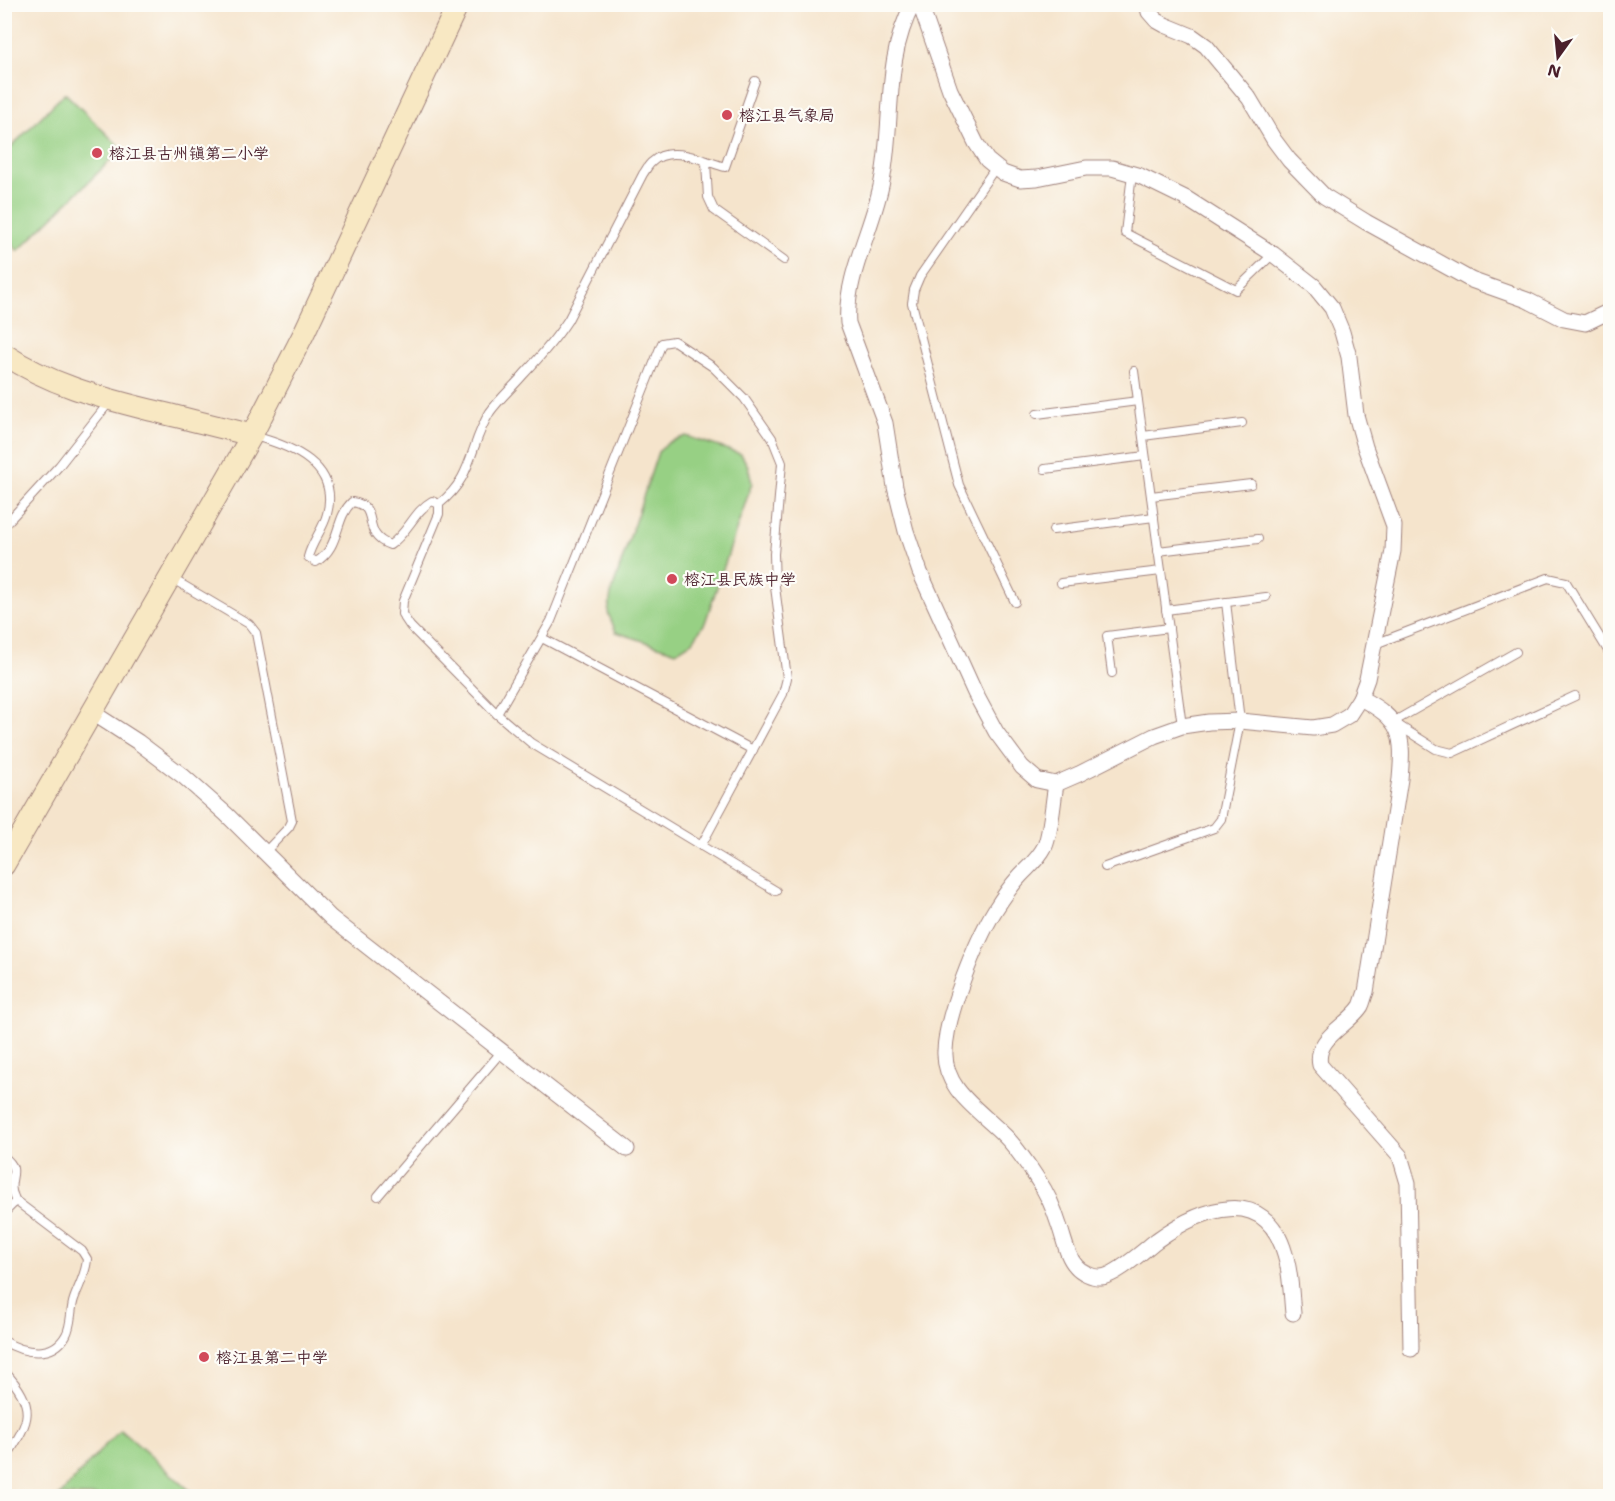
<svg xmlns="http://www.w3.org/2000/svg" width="1615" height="1501" font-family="'Shantell Sans','LXGW WenKai TC',sans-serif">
<rect width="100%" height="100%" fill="#fdfcf7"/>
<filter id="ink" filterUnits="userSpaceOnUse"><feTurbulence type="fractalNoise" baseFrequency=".0167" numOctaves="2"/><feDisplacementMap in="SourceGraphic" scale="12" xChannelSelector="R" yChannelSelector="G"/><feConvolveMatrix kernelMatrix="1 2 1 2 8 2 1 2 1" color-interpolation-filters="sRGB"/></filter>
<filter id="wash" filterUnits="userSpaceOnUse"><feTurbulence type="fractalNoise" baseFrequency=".008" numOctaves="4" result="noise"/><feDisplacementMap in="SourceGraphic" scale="24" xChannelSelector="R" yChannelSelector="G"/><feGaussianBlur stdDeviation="1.35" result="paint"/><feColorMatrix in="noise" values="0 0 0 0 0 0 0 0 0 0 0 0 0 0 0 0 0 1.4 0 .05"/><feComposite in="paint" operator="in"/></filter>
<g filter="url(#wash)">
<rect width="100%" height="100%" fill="#f5e4cc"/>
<g fill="#97d084" stroke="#707858" stroke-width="1.5">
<polygon points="65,93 122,149 18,251 5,237 5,153"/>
<polygon points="686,436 741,454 748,466 752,483 705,623 693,641 676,652 616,632 608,613 611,594 658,452 669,442"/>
<polygon points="120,1429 196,1496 59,1496"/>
</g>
</g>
<g filter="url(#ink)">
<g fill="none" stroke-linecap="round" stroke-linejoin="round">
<defs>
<g id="lane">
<polyline points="706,162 708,197 714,210 784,260"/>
<polyline points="996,167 920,276 914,290 912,303 959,485 1015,602"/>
<polyline points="1132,174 1125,233 1236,290 1273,254"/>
<polyline points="1134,371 1182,726"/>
<polyline points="1037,414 1138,401"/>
<path d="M254,436C291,446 340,465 327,514C323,530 312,541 308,557L316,562C341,547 334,519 352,502C382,506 359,534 390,545C408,533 414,511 432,501L439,504V514L403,601L402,614L410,626L497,714L531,743L776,891"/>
<polyline points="1143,436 1242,423"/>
<polyline points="1045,469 1145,456"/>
<polyline points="1151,496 1251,484"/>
<path d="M439,504C474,477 469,445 490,412C500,398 513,387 524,374C540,357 555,340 568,320L643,174C646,170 648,165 652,162C670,144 704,161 725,167L755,81"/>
<polyline points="4,526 59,466 110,401"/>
<polyline points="1053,530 1154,517"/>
<polyline points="1158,551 1258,539"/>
<polyline points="171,578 249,624 256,633 292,821 289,827 265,852"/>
<polyline points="1061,583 1161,571"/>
<polyline points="1166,610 1266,597"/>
<polyline points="542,638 753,750"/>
<polyline points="1375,644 1548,578 1566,582 1610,654"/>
<polyline points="1516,652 1393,722 1436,749 1452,753 1575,696"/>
<polyline points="1112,673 1107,636 1169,628"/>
<polyline points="497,714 551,621 662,343 674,341 713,367 744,398 772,438 782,463 774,554 775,587 787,678 783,694 701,846"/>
<polyline points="1105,867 1214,828 1221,819 1240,721 1226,602"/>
<path d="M4,1157C21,1170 9,1176 12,1191C12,1192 15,1200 16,1201L82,1251L87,1259C86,1274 79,1285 74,1299C70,1310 72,1324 66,1335C53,1359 23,1353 4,1341"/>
<polyline points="378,1196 502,1051"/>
<polyline points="4,1213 16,1201"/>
<path d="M4,1371C40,1410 28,1422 4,1461"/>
</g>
<g id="street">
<path d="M913,4C883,59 894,122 882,181C874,226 844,278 848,323L885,423L895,487L906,531L920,572L975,693L996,732L1022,767L1037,780L1056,784L1079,774L1154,736L1182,726L1209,722L1240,721L1313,728L1332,725L1349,715L1360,698L1367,679L1393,551L1394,526L1365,447L1356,415L1349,357L1342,332L1332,308L1314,286L1273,254L1187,199L1140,176L1112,168H1086L1037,178L1020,179L1003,173L987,160L976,143L950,90L920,4"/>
<polyline points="1147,4 1149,12 1156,20 1165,25 1192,36 1206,46 1249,98 1274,140 1289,160 1324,196 1366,222 1471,280 1527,300 1564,319 1585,323 1610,311"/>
<path d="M1360,698C1402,720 1404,734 1400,779L1366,992C1364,996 1363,1002 1361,1006C1348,1026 1314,1038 1320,1065L1400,1156L1408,1183L1411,1349"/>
<polyline points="93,713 138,742 183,776 226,814 331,918 627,1149"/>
<path d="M1056,784C1053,801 1051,832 1045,846C1038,860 1028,867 1019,877C1010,887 1002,899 995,910C976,941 946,1015 945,1051C943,1090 981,1111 1005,1136C1018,1149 1028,1165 1038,1180C1047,1193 1054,1209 1059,1225C1064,1238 1066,1255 1076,1266C1081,1272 1093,1278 1101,1277C1116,1276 1144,1250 1157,1240C1200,1209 1265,1183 1285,1254C1291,1273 1291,1294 1293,1313"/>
</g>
<g id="secondary">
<path d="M4,354C49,384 98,397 150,410C184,418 218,427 252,435"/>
<polyline points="4,865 252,435 303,335 458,4"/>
</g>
</defs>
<use href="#lane" stroke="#a0827c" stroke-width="10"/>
<use href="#street" stroke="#a0827c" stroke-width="17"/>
<use href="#secondary" stroke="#a0827c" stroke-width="23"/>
<use href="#lane" stroke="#fff" stroke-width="8"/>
<use href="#street" stroke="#fff" stroke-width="15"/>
<use href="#secondary" stroke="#f8e8c3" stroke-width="21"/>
</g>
</g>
<g fill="#d1495b" stroke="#fdfcf7" stroke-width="2">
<circle cx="727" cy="115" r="6"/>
<circle cx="97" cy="153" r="6"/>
<circle cx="672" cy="579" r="6"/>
<circle cx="204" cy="1357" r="6"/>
</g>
<g text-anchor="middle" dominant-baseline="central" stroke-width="4.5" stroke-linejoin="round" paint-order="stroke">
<g font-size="16" fill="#4a1f2b" stroke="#fdfcf7" text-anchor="start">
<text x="739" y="115">榕江县气象局</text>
<text x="109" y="153">榕江县古州镇第二小学</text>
<text x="684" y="579">榕江县民族中学</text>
<text x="216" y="1357">榕江县第二中学</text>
</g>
</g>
<rect width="1615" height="1501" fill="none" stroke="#fdfcf7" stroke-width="24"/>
<g transform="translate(1558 57) rotate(195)" stroke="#fdfcf7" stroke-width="4.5" paint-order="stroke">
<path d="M0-4.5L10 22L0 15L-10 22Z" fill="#4a1f2b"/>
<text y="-9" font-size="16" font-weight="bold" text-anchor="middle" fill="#4a1f2b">N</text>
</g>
</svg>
